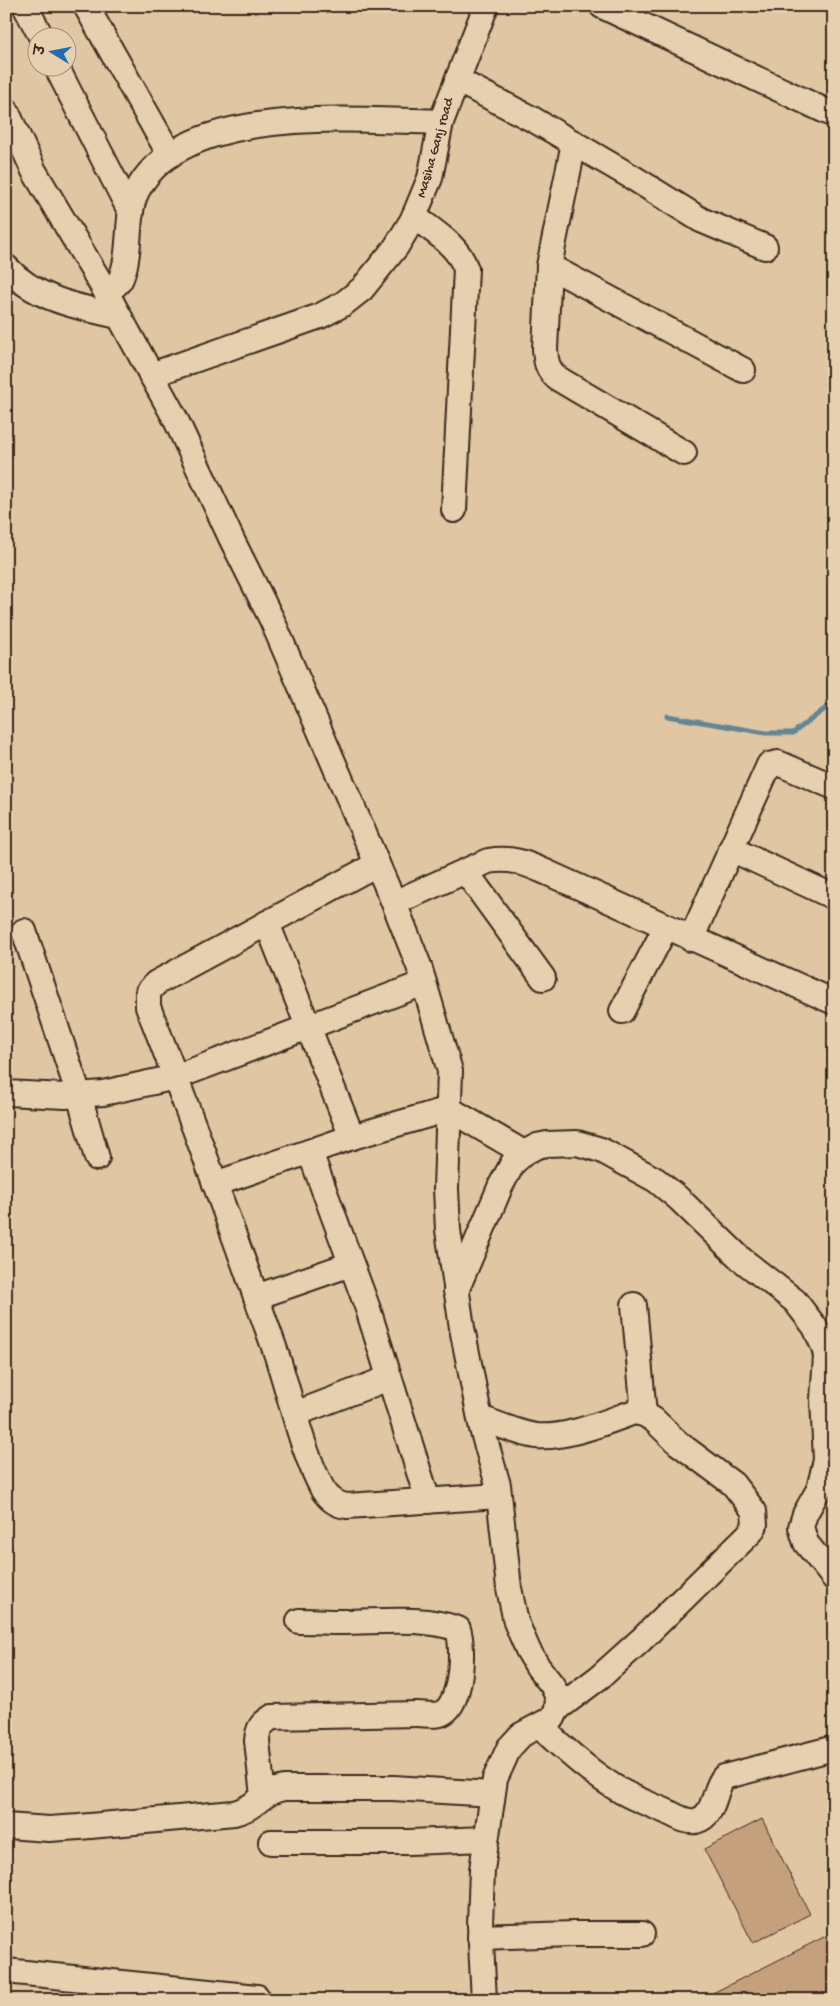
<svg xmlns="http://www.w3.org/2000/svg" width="840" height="2006" font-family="'Gochi Hand','Playpen Sans Deva',sans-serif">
<rect width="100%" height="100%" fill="#e1c6a3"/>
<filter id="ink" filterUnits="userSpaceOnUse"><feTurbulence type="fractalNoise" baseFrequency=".02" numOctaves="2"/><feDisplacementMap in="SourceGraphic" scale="10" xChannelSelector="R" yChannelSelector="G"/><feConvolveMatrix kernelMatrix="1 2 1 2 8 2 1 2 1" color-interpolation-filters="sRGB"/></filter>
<g filter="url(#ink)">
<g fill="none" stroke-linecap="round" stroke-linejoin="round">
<polyline stroke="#648692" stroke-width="5" points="667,716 766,733 793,733 834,702"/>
</g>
<g fill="#c5a07b" stroke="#3b2a1e">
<polygon points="762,1819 810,1914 753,1943 704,1849"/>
<polygon points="834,1932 834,2000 699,2000"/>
</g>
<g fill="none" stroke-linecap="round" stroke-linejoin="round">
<defs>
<g id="minor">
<polyline points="25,6 42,38"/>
<polyline points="86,6 170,155"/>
<polyline points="602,6 834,115"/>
<polyline points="57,68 131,213"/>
<polyline points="457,80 534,120 632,177 701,220 765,247"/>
<polyline points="6,110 34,171 106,292"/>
<path d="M441,122C358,120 182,103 137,191C126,213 131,245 124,269C123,272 122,277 120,280C117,285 110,289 106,292L175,418L232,540L272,620L394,903L419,966L450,1071L446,1189L448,1230L462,1328L482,1429L498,1485L509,1588L516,1622L528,1650L538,1667L552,1685L558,1697L557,1709L553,1718L521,1735L509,1748L495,1779L482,1870L480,1925L484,2000"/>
<path d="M574,143L549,266L545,349C546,362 547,369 557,378L684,453"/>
<path d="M414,216C434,232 458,245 466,269L454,510"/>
<polyline points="549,266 743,370"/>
<path d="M6,267C35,299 77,307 118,316"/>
<polyline points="151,375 320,316 343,304 362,289 396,247 413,219 430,178 441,122 486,6"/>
<polyline points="731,849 834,897"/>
<path d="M377,864L156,983L148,992V1007C193,1119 233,1233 274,1347C290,1393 300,1447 323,1490C329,1499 337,1505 347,1506L499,1496"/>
<polyline points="466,872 543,978"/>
<path d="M394,903L488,861C513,857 525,863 548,873L834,1002"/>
<polyline points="267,923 352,1137"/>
<polyline points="24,931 79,1095 97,1158"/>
<polyline points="691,939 769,765 778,763 834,787"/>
<polyline points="622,1011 666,927"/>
<polyline points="6,1093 65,1096 103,1093 176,1077 424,983"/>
<polyline points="310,1152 368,1309 428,1501"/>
<polyline points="215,1184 352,1137 449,1109 524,1153"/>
<polyline points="456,1291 501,1185 513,1163 524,1153 537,1146 547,1144 577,1143 601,1150 656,1180 678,1198 741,1259 795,1301 815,1327 824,1347 826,1356 823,1399 826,1460 819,1489 805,1514 801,1527 806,1543 834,1578"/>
<polyline points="256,1297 351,1264"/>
<polyline points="634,1305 644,1414"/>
<polyline points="295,1414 389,1378"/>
<path d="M480,1418C498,1424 517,1433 536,1436C565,1439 606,1422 634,1412L644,1414L654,1420L678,1443L733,1484L754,1511L755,1525L751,1532L641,1640L601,1676L557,1709"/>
<path d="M539,1726C565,1749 591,1774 621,1791C635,1799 649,1804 663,1810C673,1814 685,1823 696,1821C716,1816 713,1789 724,1777L834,1748"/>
<path d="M263,1796L257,1741C258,1728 261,1724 272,1717L417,1714C426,1714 437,1717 444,1712C462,1700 464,1647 458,1629C422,1616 380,1622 342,1622C327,1622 313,1621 299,1621"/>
<path d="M6,1826L49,1829L79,1827L234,1813C257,1808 261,1792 284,1788H393L492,1794"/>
<polyline points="271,1842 409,1842 486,1839"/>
<polyline points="480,1937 574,1934 642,1934"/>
<polyline points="6,1971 257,1997"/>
</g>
</defs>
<use href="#minor" stroke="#3b2a1e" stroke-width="28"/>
<use href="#minor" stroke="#e7d0b0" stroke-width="24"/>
</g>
</g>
<g text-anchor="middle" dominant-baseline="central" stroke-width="4.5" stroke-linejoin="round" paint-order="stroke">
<g font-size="14" fill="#3b2a1e" stroke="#e7d0b0">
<text transform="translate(436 148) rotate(-74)">Masiha Ganj road</text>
</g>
</g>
<rect width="840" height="2006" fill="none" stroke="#e7d0b0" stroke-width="25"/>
<rect x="12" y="12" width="815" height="1981" fill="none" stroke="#3b2a1e" stroke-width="2" filter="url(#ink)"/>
<g transform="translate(52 52) rotate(280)"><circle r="24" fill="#e7d0b0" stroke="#a28e76"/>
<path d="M0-4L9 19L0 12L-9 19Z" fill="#1f6fb2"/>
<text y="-8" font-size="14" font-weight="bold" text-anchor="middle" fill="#3b2a1e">उ</text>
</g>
</svg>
